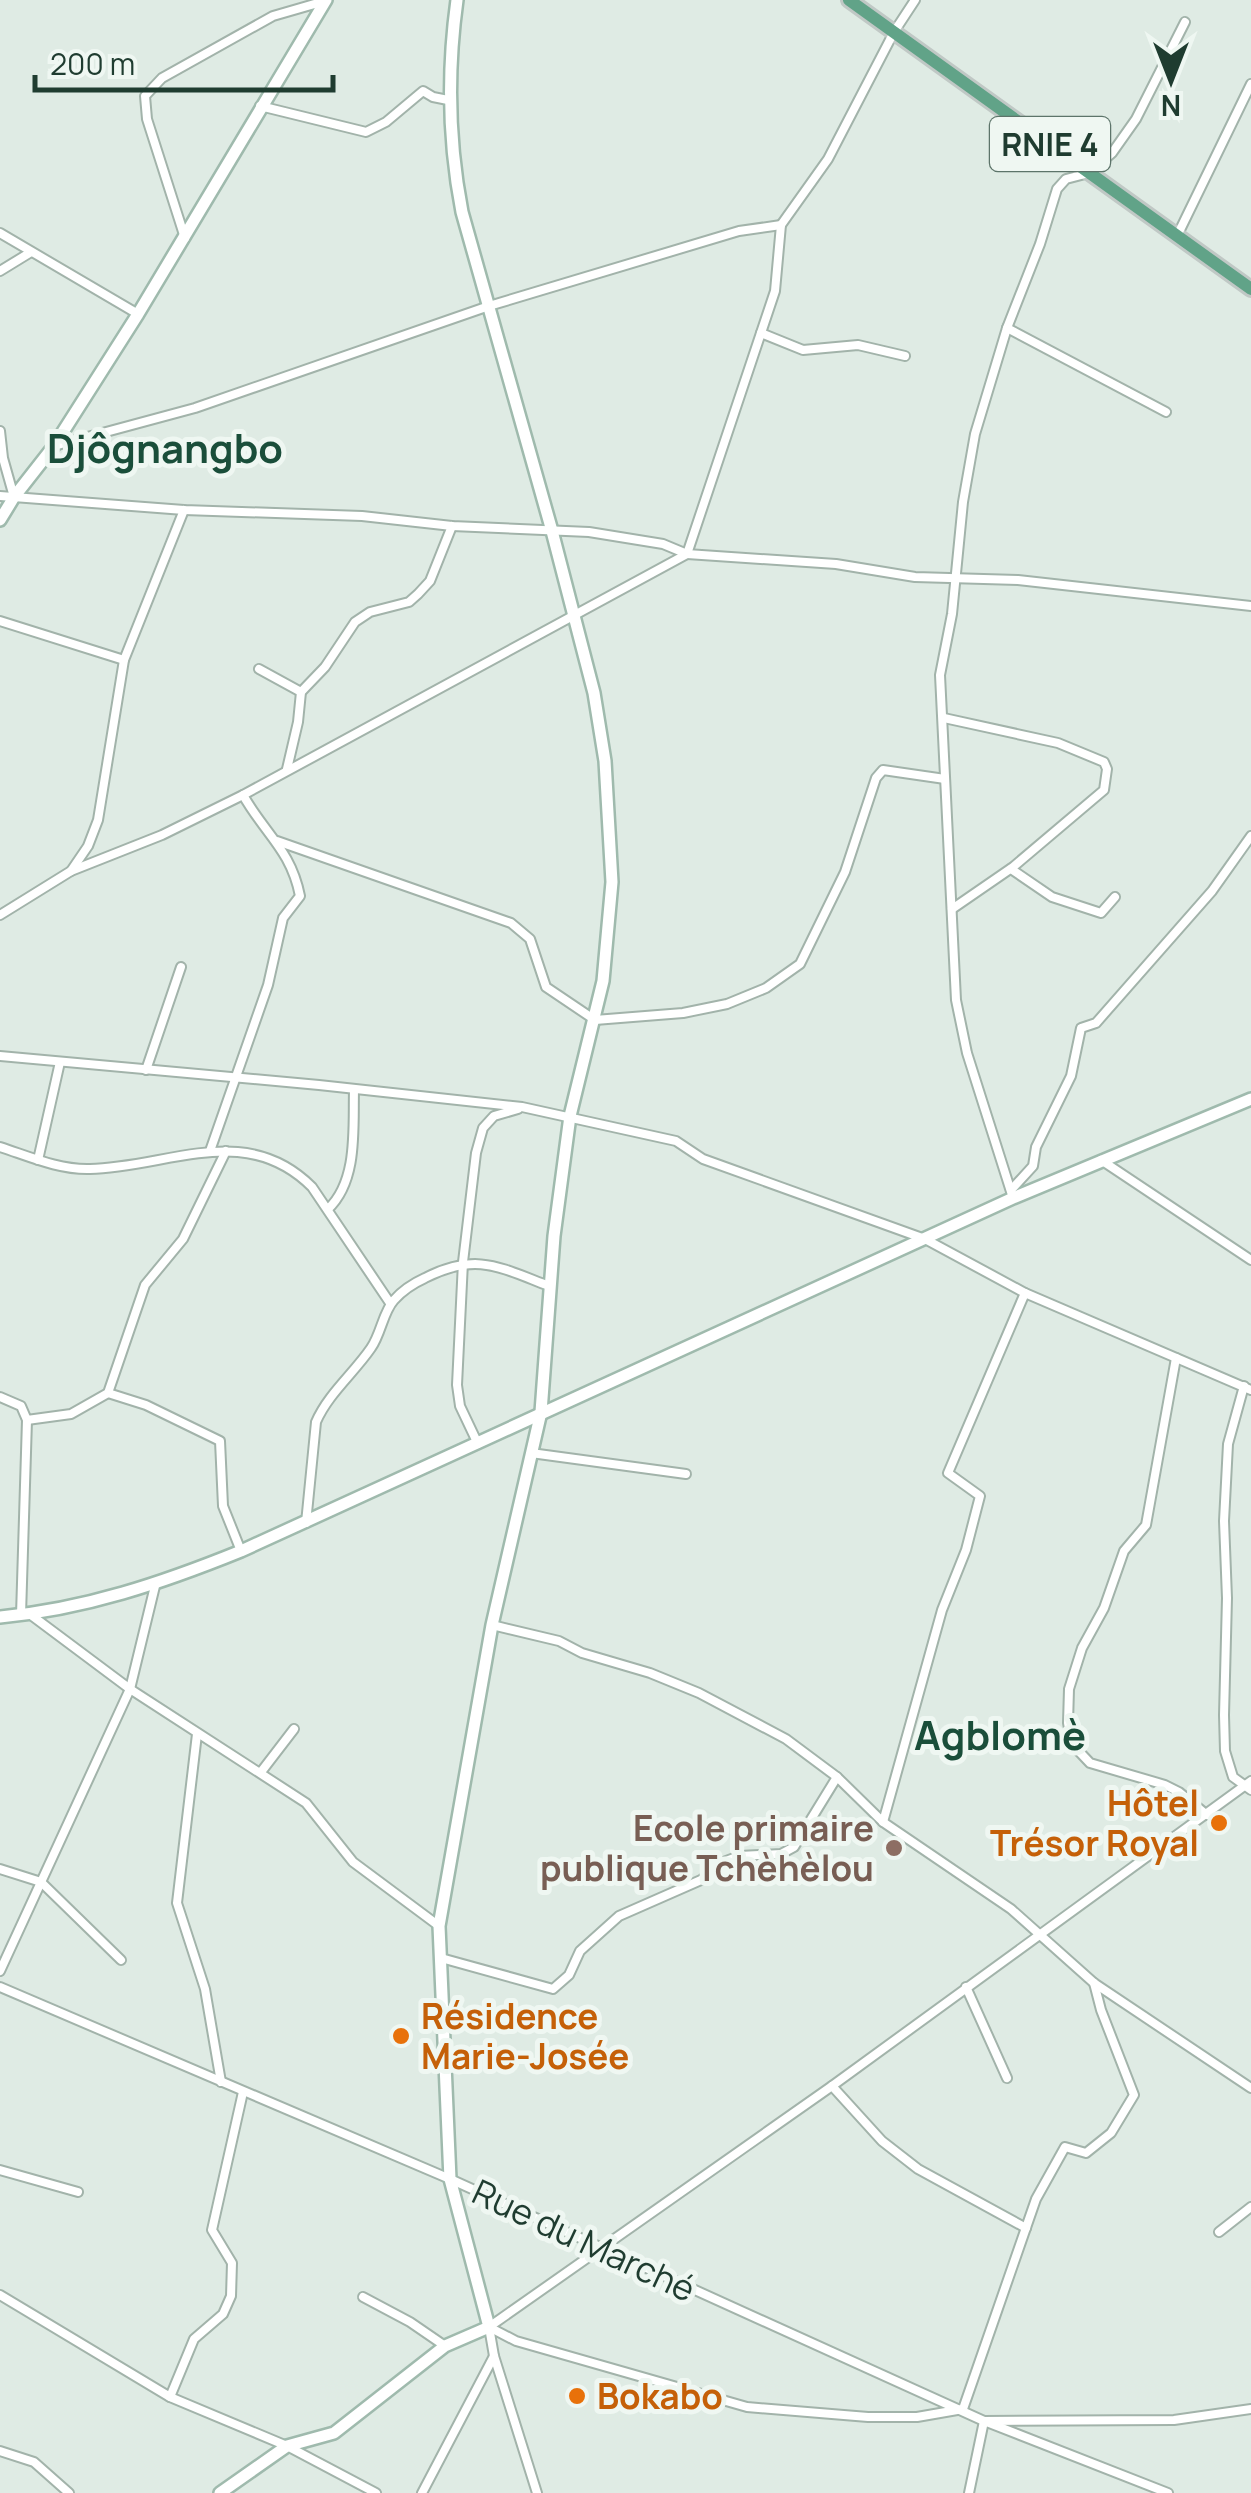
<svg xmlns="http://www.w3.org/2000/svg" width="1251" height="2493" font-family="Manrope,sans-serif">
<rect width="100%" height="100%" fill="#dfebe4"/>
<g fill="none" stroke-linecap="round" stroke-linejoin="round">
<defs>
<g id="street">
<polyline points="260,106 366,132 386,122 423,91 433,97 448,100"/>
<polyline points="0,233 138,314"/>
<polyline points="1178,234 1251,84"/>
<polyline points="185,238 147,119 145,96 162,78 273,16 325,1"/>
<polyline points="0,271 31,252"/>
<polyline points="1007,328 1166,412"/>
<polyline points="761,333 803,350 858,345 905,356"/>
<polyline points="0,431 3,458 14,497"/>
<polyline points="54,446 195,408 489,306 739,231 781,225"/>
<polyline points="0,496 184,510 362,516 452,526 589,532 663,544 687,554 836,564 915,577 1018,580 1251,606"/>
<polyline points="0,621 124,660"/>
<polyline points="259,669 301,692"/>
<polyline points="944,718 1058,743 1104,762 1107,769 1104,790 1013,867 952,909"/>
<polyline points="287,769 298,722 301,692 325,667 355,622 370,612 409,602 418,594 430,581 452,526"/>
<polyline points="277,841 511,923 530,939 546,987 595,1020 683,1013 727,1004 766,988 800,964 845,872 876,778 883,770 945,779"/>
<polyline points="1011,869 1052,897 1101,913 1115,897"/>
<polyline points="71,871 88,846 98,820 124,660 184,510"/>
<polyline points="0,915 71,871 162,835 243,795 687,554 775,291 781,225 828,159 894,32 915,0"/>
<polyline points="0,1056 319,1085 522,1107 676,1141 703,1159 925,1239 1025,1293 1251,1390"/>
<polyline points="146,1070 181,967"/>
<path d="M0,1147C28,1156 59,1170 90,1169C169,1167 246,1121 312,1187L390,1303"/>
<path d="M210,1151L268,985L283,918L300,896C291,850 265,834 243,795"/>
<polyline points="38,1160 60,1062"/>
<polyline points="1101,1160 1251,1260"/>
<polyline points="1011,1190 1033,1166 1036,1147 1071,1076 1081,1028 1096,1023 1212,891 1251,836"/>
<polyline points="1013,1198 967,1053 956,1000 940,675 952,614 963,502 975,434 1007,328 1040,244 1057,189 1066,179 1089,173 1112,153 1136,119 1185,22"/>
<path d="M328,1209C358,1181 353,1129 354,1091"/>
<polyline points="1176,1358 1146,1525 1124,1551 1104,1608 1082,1648 1069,1689 1068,1723 1072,1744 1090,1763 1165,1785 1179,1792 1207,1815"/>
<polyline points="1244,1386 1228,1444 1224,1521 1227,1598 1224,1715 1225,1751 1233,1777 1251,1790"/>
<polyline points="108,1393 146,1405 220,1441 223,1506 241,1551"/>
<polyline points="0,1397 21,1406 27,1420 71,1414 108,1393 145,1285 183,1239 226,1151"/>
<polyline points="478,1444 460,1406 457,1385 463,1262 476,1153 483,1128 494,1116 518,1109"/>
<polyline points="531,1453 686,1474"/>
<path d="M306,1523L316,1422C328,1394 354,1373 371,1348C381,1334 383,1312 394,1300C402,1291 414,1283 425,1278C476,1252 499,1267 549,1286"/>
<polyline points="21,1615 27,1420"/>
<polyline points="31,1615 130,1689 306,1803 353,1862 439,1926"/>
<polyline points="492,1625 559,1641 582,1653 650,1673 699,1693 786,1739 837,1777 883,1822 1011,1909 1094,1983 1251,2088"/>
<polyline points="197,1734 177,1903 205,1989 221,2082"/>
<polyline points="261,1772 294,1729"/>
<polyline points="883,1822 942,1610 966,1550 980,1496 948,1473 1025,1293"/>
<polyline points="0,1869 41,1882 121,1960"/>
<polyline points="441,1958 553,1989 569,1975 580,1951 619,1916 701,1880 726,1861 739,1856 781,1854 794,1847 837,1777"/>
<polyline points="0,1971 130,1689 155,1586"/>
<polyline points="0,1987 450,2179 984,2421 1168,2493"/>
<polyline points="966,1987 1007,2078"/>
<polyline points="832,2086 882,2141 918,2169 1026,2228"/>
<polyline points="0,2170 78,2192"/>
<polyline points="1219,2232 1251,2207"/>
<polyline points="0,2295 170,2397 287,2446 376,2493"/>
<polyline points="363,2297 410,2322 445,2346"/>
<polyline points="489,2327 516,2341 747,2407 868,2417 917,2417 963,2409 1036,2199 1065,2147 1086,2153 1111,2133 1134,2095 1101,2010 1094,1983"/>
<polyline points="489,2327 832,2086 1251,1781"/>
<polyline points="489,2327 494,2356 537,2493"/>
<polyline points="170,2397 194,2339 223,2314 231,2296 232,2263 212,2230 243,2092"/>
<polyline points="0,2451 34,2462 69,2493"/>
<polyline points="422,2493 494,2356"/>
<polyline points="969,2493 984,2421 1174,2420 1251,2409"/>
</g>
<g id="secondary">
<polyline points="0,520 14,497 54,446 138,314 326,0"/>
<path d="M0,1617C85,1609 162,1583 241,1551L1013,1198L1251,1099"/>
<path d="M220,2493L287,2446L334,2433L445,2346L489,2327L450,2179L439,1926L492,1625L541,1412L554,1236L570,1116L603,981L612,882L605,761L594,693L552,531L462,212C448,140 447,72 457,0"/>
</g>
<polyline id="primary" points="849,0 1251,289"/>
</defs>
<use href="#street" stroke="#a2b3aa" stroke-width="12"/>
<use href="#secondary" stroke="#9fbaad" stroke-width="16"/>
<use href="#primary" stroke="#c0c8c5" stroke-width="18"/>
<use href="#street" stroke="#fff" stroke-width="8"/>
<use href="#secondary" stroke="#fff" stroke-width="11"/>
<use href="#primary" stroke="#61a388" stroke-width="12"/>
</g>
<g fill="#e8710a" stroke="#eff7f2" stroke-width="4">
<circle cx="1219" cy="1823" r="10"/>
<circle cx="401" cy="2036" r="10"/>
<circle cx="577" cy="2396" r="10"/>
</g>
<circle fill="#8d6e63" stroke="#eff7f2" stroke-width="4" cx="894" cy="1848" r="10"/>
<g text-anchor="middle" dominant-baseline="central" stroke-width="10" stroke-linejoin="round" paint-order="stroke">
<rect fill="#eff7f2" stroke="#5d746a" stroke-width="2.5" x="990" y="117" width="120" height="54" rx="8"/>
<g font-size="32" font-weight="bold" fill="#1f3c30">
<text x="1050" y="144">RNIE 4</text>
</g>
<g font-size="35" font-weight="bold" fill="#c56008" stroke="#eff7f2" text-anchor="start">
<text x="1199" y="1803" text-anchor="end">Hôtel<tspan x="1199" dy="40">Trésor Royal</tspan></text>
<text x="421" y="2016">Résidence<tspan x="421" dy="40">Marie-Josée</tspan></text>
<text x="597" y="2396">Bokabo</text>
</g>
<g font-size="35" font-weight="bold" fill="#785e54" stroke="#eff7f2" text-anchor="end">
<text x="874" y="1828">Ecole primaire<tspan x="874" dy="40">publique Tchèhèlou</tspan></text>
</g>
<g font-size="35" fill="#1f3c30" stroke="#eff7f2">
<text transform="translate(584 2240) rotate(25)">Rue du Marché</text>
</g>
<g font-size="40" font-weight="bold" fill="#1a4e3a" stroke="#eff7f2">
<text x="165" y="447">Djôgnangbo</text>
<text x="1000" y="1734">Agblomè</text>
</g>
</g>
<g transform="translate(1171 80) rotate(180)" stroke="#eff7f2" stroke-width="8" paint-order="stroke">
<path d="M0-8L18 38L0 25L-18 38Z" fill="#1f3c30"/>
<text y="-15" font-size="28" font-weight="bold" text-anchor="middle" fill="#1f3c30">N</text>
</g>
<path d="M35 75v15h298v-15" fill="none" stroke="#1f3c30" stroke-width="5"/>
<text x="50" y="75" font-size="30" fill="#1f3c30" stroke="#eff7f2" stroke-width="8" paint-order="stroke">200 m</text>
</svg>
